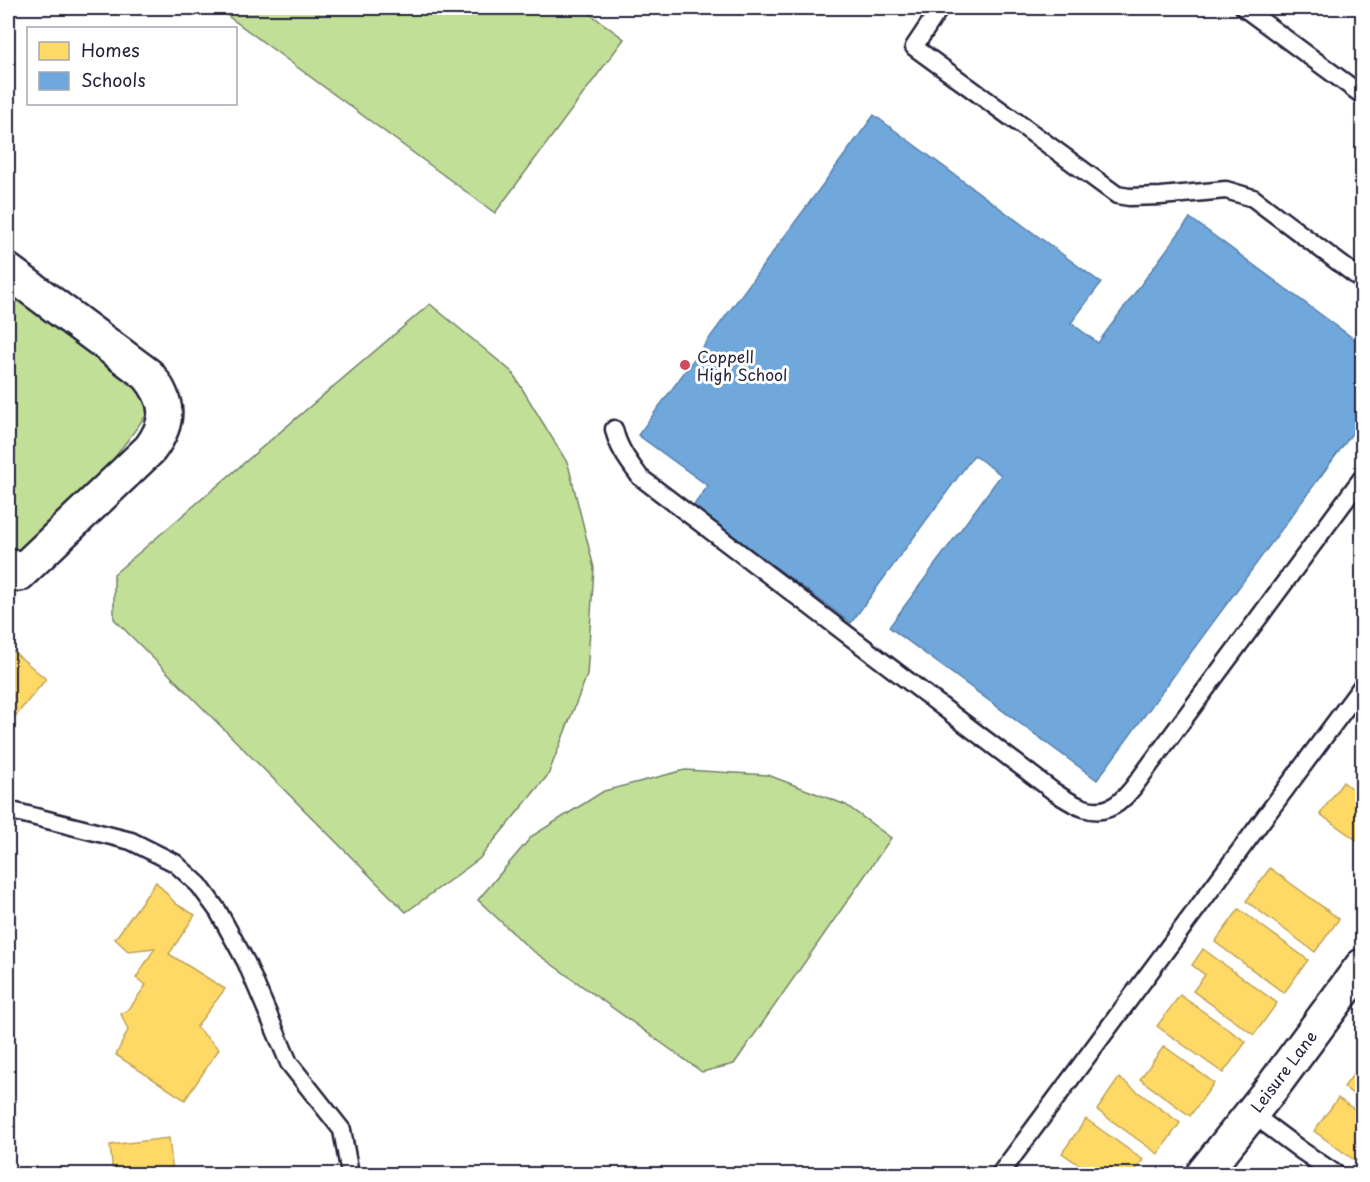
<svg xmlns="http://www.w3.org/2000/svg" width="1370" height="1182" font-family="'Playpen Sans',sans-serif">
<rect width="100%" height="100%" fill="#fff"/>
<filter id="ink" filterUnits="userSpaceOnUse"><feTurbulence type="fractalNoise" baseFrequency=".0167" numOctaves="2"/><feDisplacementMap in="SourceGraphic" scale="12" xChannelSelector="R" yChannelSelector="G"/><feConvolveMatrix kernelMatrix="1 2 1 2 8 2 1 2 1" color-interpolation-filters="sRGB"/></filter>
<g filter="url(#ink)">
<g fill="#c2df97" stroke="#728069" stroke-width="1.5">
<polygon points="217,8 582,8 624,39 495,213"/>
<polygon points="8,292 156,402 31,570 8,552"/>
<polygon points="430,304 512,372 568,464 594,568 587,675 548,775 479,859 406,912 114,619 114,574"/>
<polygon points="685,770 768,775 846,805 891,838 734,1064 702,1072 529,948 478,900 532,836 604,791"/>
</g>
<g fill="#ffd966" stroke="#bda259" stroke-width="1.5">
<polygon points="8,647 46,679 8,725"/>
<polygon points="1343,782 1362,796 1362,844 1320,814"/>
<polygon points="1270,868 1339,919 1315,952 1246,901"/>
<polygon points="156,882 176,904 195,915 169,954 225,989 196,1027 219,1049 185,1100 116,1055 128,1030 121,1014 130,1008 146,985 136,978 155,948 128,951 115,939"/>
<polygon points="1239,909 1308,960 1284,993 1215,942"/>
<polygon points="1203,949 1277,1003 1254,1035 1193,991 1205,975 1192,965"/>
<polygon points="1180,995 1246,1042 1223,1073 1157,1026"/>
<polygon points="1164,1046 1214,1083 1190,1116 1140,1079"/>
<polygon points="1362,1062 1362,1101 1344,1087"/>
<polygon points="1119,1078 1180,1123 1158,1154 1097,1110"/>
<polygon points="1338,1098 1362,1115 1362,1155 1357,1162 1314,1131"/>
<polygon points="1086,1119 1143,1160 1132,1174 1092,1174 1062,1153"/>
<polygon points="169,1138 173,1174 113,1174 110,1145"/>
<polygon points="1052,1166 1064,1174 1046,1174"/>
</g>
<polygon fill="#6fa8dc" stroke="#5880ac" stroke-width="1.5" points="874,115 1101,283 1071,323 1098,343 1190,218 1362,345 1362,420 1097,780 889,627 1001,475 974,455 851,623 693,506 708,486 638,435"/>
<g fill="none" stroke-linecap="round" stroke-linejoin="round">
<defs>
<g id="service">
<polyline points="940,8 914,47 1117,195 1129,197 1161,196 1226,190 1253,198 1362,280"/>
<polyline points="1244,8 1362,95"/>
<path d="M614,429C618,448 629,462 640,477L1053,791C1072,804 1096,820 1118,803C1123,799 1128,794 1132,789L1362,478"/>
<polyline points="8,810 131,841 175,863 199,885 218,911 246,962 289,1063 342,1130 350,1174"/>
<polyline points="1251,1113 1302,1151 1336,1174"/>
<polyline points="1000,1174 1362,686"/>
</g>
<g id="minor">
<path d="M8,271L148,375C170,402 170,422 150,449L19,574L8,565"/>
<polyline points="1203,1174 1274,1085 1362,966"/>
</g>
</defs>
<use href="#service" stroke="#22223b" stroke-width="21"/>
<use href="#minor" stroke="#22223b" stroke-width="38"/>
<use href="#service" stroke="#fff" stroke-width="16"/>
<use href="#minor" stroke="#fff" stroke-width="33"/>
</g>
</g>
<circle fill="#d1495b" stroke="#fff" stroke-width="2" cx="685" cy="365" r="6"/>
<g text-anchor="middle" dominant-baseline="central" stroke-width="6" stroke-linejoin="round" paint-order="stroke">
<g font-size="16" fill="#22223b" stroke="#fff" text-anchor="start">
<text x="697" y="356">Coppell<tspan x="697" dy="18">High School</tspan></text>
</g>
<g font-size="16" fill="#22223b" stroke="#fff">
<text transform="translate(1283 1071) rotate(-53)">Leisure Lane</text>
</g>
</g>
<rect width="1370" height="1182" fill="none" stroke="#fff" stroke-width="30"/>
<rect x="15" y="15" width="1340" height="1152" fill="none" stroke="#22223b" stroke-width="2" filter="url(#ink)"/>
<rect x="27" y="27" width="210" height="78" fill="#ffffff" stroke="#a7a7b1" stroke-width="1.5"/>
<rect x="39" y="42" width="30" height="18" fill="#ffd966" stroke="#a7a7b1" stroke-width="1.5"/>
<text x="81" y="57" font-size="18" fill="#22223b">Homes</text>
<rect x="39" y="72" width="30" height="18" fill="#6fa8dc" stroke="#a7a7b1" stroke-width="1.5"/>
<text x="81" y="87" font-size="18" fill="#22223b">Schools</text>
</svg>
